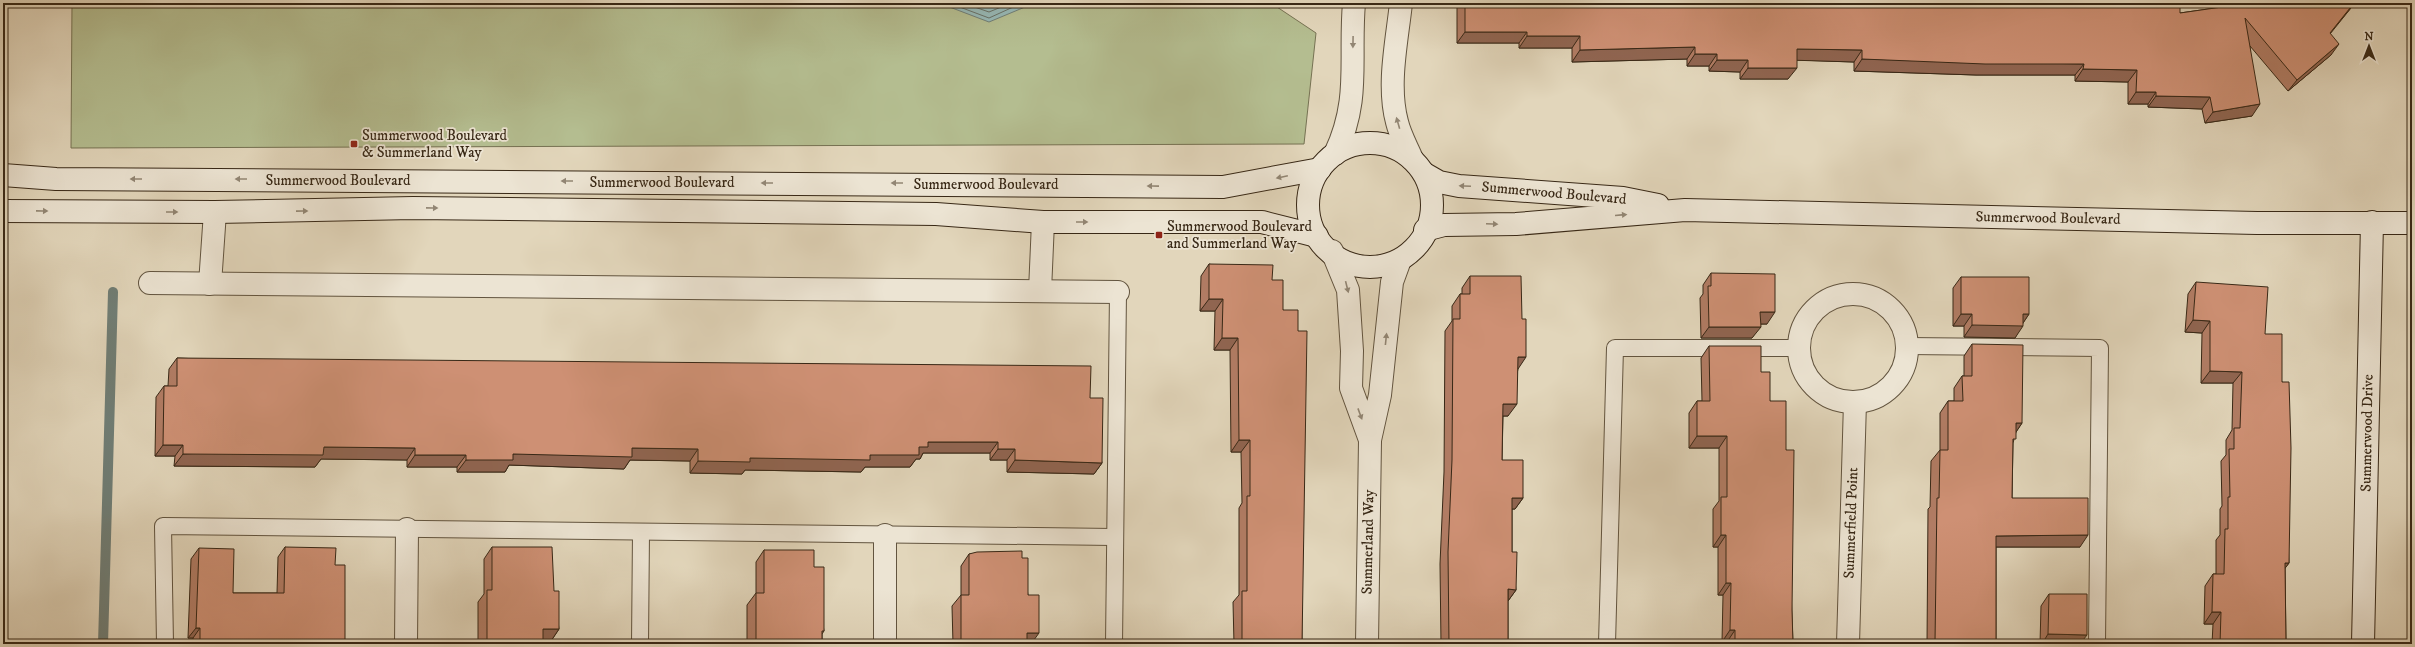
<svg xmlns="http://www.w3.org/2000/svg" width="2415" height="647" font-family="'IM FELL DW Pica',serif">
<rect width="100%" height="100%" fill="#e2d6bb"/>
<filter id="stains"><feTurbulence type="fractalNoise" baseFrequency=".005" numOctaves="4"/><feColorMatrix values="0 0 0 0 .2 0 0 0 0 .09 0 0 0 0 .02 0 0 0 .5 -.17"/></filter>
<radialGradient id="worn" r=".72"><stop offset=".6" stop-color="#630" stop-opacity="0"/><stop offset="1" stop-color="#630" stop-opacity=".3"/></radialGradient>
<polygon fill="#b4bd90" stroke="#767253" points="72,3 1271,3 1316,33 1304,144 71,148"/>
<polygon fill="#96b8b6" stroke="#707e76" points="939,3 1026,3 1025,7 989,22"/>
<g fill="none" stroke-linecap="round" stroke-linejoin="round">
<g stroke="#677066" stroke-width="1">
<polyline points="949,3 989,18 1022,3"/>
<polyline points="963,3 989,12 1011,3"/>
</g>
<polyline stroke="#707e76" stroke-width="10" points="103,644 113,292"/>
<defs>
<g id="lane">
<polyline points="1907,346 2100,348 2097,644"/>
<polyline points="165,644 163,526 1114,537"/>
<polyline points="640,644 641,532"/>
<polyline points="1114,644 1118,292"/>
<polyline points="1607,644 1615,348 1798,348"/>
</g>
<g id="street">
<path d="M1401,3C1397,41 1387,85 1397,122C1400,135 1407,147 1412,159"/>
<path d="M1335,154C1361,99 1349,60 1354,3"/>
<polyline points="1332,251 1348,290 1352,351 1351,388 1370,440 1380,395 1392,282 1400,260"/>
<polyline points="150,283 1118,292"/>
<polyline points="210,284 215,212"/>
<polyline points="1040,291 1043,222"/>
<circle cx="1853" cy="348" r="54"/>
<polyline points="885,535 885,644"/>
<polyline points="406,644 407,529"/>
<polyline points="1367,644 1370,440"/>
<polyline points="1848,644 1855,402"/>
</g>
<g id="secondary">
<circle cx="1370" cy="205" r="62"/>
<polyline points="1425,174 1439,182 1459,186 1623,198 1658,205"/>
<polyline points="3,175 56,179 1223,187 1320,169"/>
<polyline points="3,211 215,212 413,208 936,214 1043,222 1262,222 1317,236"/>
<polyline points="1425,230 1444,225 1516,224 1685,210 2257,223 2412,223"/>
<polyline points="2363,644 2372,222"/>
</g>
</defs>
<use href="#lane" stroke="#62543f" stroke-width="18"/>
<use href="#street" stroke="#62543f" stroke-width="24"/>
<use href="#secondary" stroke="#382816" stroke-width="24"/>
<use href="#lane" stroke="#ece4d3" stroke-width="16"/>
<use href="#street" stroke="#ece4d3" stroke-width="22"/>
<use href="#secondary" stroke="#ece4d3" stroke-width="22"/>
</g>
<g fill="#b17c64" stroke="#382816">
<polygon points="1457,3 2118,3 2118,5 2180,13 2243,4 2245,3 2355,3 2330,33 2331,55 2288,91 2250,46 2252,116 2205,123 2202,109 2148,107 2148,104 2128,104 2128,82 2075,81 2075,75 1976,75 1854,71 1854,62 1797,60 1788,79 1740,79 1740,72 1709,71 1709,66 1687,66 1687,59 1572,62 1572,48 1519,48 1519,43 1457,43"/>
<polygon points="1209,264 1272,280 1283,310 1298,331 1302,644 1234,644 1233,602 1239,595 1239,508 1242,503 1241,452 1231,452 1230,350 1214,350 1215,311 1200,311 1201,276"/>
<polygon points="1711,273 1767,324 1761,324 1752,338 1701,338 1700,298 1703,294 1703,285"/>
<polygon points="1470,276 1518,369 1508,416 1503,416 1502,460 1523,498 1515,509 1512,509 1512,552 1516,590 1508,601 1508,644 1441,644 1440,564 1444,472 1445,331 1452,321 1452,306 1460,294 1462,294 1462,288"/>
<polygon points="1961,277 2029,314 2023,323 2015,338 1964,337 1964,326 1953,326 1953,288"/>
<polygon points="2196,282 2265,334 2282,382 2289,563 2285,568 2286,644 2212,644 2213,624 2204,624 2205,586 2213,574 2216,574 2216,540 2220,535 2220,509 2222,506 2221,461 2226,455 2226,440 2232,430 2233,383 2201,383 2202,333 2185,332 2188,294"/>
<polygon points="1972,344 2022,423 2016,432 2013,443 2012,498 2080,547 1996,547 1996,644 1927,644 1928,509 1930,507 1931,461 1940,450 1940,413 1948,401 1954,401 1954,388 1962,376 1964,376 1964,356"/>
<polygon points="1709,346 1761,372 1770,401 1786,450 1793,644 1727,644 1727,642 1722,642 1723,595 1718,595 1718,547 1713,547 1713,509 1719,501 1719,448 1689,448 1689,413 1697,401 1702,401 1701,358"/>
<polygon points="177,358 1090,398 1102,463 1094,474 1007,472 1007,460 990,460 990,453 923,453 920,459 916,459 910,467 865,467 861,472 745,470 742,474 690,473 690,461 630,460 624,469 509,465 505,472 457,472 457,467 407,467 407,460 321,459 315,467 174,466 175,456 155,456 156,397 164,386 168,386 169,369"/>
<polygon points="285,547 335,565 345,644 193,644 193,638 188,638 191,559 199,548 233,593 277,593 278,557"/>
<polygon points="492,547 554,591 559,629 551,641 543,641 543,644 478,644 478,602 484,594 484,559"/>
<polygon points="764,550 814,567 824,631 822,634 822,644 746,644 747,642 747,605 756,593 756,562"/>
<polygon points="969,554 1022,558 1028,595 1031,644 953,644 952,606 961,595 961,566"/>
<polygon points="2049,594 2080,644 2040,644 2041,606"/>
</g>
<g fill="#906551" stroke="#382816">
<polygon points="2354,3 2355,3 2322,44 2330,33"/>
<polygon points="1465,32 1527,32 1519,43 1457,43"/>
<polygon points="1527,36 1580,36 1572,48 1519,48"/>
<polygon points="2339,44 2331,55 2288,91 2297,80"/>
<polygon points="1695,47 1687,59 1572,62 1580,50"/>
<polygon points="1797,49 1862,50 1854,62 1788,60"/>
<polygon points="1695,54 1717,54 1709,66 1687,66"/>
<polygon points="1862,59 2084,64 2075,75 1976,75 1854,71"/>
<polygon points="1717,60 1748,60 1740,72 1709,71"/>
<polygon points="1748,68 1797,68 1788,79 1740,79"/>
<polygon points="2083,69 2137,70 2128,82 2075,81"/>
<polygon points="2136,92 2156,92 2148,104 2128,104"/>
<polygon points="2156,96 2210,97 2202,109 2148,107"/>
<polygon points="2260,104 2252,116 2205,123 2213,112"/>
<polygon points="1209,299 1223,299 1215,311 1200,311"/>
<polygon points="1760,312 1775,312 1767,324 1752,324"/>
<polygon points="1961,314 1972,314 1964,326 1953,326"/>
<polygon points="2023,314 2029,314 2021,326 2023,326 2015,338 1964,337 1972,325"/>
<polygon points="2193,320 2210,321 2202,333 2185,332"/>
<polygon points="1709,327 1761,327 1752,338 1701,338"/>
<polygon points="1222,338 1238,338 1230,350 1214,350"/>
<polygon points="1518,357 1526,357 1518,369 1509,369"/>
<polygon points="2210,371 2242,372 2233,383 2201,383"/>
<polygon points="1503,404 1517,404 1508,416 1495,416"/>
<polygon points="2016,423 2022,423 2014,435"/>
<polygon points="1697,436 1727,436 1719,448 1689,448"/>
<polygon points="1239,440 1250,440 1241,452 1231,452"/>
<polygon points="928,442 998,442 990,453 923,453 920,459 916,459 910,467 865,467 861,472 745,470 742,474 690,473 698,461 750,458 870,455"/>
<polygon points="163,445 183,445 175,456 155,456"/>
<polygon points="324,447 415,448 407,460 321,459 315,467 174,466 183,454"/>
<polygon points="632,448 698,449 690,461 630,460 624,469 509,465 505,472 457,472 466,460 513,454"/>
<polygon points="998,449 1015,449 1007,460 990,460"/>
<polygon points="415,455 466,455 457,467 407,467"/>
<polygon points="1015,460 1102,463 1094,474 1007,472"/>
<polygon points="1512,498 1523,498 1515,509 1504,509"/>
<polygon points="1721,535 1726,535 1718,547 1713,547"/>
<polygon points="2088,535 2080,547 1988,547 1996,536"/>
<polygon points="2285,563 2289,563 2280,575"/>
<polygon points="1726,583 1731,583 1723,595 1718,595"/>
<polygon points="1508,589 1516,590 1508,601"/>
<polygon points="2212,612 2221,612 2213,624 2204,624"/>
<polygon points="196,628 200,628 193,638 188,638"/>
<polygon points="543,629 559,629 551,641 535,641"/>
<polygon points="1730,630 1735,630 1727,642 1722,642"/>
<polygon points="1027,633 1039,633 1031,644 1019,644"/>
<polygon points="2048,634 2087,635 2080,644 2042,644"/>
</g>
<g fill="#ce9074" stroke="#382816">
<polygon points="1465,3 2118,3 2118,5 2180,7 2180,13 2243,4 2245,3 2354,3 2330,33 2339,44 2297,80 2245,18 2260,104 2213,112 2210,97 2156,96 2156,92 2136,92 2137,70 2083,69 2084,64 1985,64 1862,59 1862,50 1797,49 1797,68 1748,68 1748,60 1717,60 1717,54 1695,54 1695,47 1580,50 1580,36 1527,36 1527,32 1465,32"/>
<polygon points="1209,264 1273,265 1272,280 1283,280 1283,310 1298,310 1298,331 1307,331 1302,644 1242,644 1242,591 1247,591 1247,496 1250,496 1250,440 1239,440 1238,338 1222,338 1223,299 1209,299"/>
<polygon points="1711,273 1775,274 1775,312 1760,312 1761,327 1709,327 1708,286 1711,286"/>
<polygon points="1470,276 1521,276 1522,319 1526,319 1526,357 1518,357 1517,404 1503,404 1502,460 1523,460 1523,498 1512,498 1512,552 1517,552 1516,590 1508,589 1508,644 1449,644 1448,552 1452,460 1453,319 1460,319 1460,294 1470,294"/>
<polygon points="1961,277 2029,277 2029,314 2023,314 2023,326 1972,325 1972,314 1961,314"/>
<polygon points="2196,282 2268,287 2265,334 2282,334 2282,382 2289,382 2291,448 2289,563 2285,563 2286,644 2220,644 2221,612 2212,612 2213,574 2224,574 2225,529 2228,529 2228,497 2230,497 2229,449 2234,449 2234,428 2240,428 2242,372 2210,371 2210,321 2193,320"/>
<polygon points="1972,344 2023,345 2022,423 2016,423 2016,439 2013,439 2012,498 2088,498 2088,535 1996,536 1996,644 1930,644 1930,642 1935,642 1937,498 1939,498 1940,450 1948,450 1948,401 1963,401 1962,376 1972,376"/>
<polygon points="1709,346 1761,346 1761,372 1770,372 1770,401 1786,401 1786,450 1794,450 1792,610 1793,644 1735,644 1735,630 1730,630 1731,583 1726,583 1726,535 1721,535 1721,497 1727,497 1727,436 1697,436 1697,401 1710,401"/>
<polygon points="177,358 1091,366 1090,398 1103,398 1102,463 1015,460 1015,449 998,449 998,442 928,442 928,447 919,447 919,455 870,455 870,460 750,458 750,462 698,461 698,449 632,448 632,457 513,454 513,460 466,460 466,455 415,455 415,448 324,447 323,455 183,454 183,445 163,445 164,386 177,386"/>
<polygon points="285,547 336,548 335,565 345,565 345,644 200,644 200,628 196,628 199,548 234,549 233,593 284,593"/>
<polygon points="492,547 552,547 554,591 559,591 559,629 543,629 543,644 487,644 487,590 492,590"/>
<polygon points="764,550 814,550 814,567 824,567 824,631 822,631 822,644 749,644 749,640 756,640 756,593 764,593"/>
<polygon points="1022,551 1022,558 1028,558 1028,595 1039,595 1039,633 1027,633 1027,644 961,644 961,595 969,595 969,554 977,552"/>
<polygon points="2049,594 2087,594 2087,635 2048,634"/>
</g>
<defs><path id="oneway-solid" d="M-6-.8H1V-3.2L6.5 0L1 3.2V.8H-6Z"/></defs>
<g fill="#928674">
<use href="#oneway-solid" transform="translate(1353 42) rotate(91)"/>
<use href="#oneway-solid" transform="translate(1398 123) rotate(-106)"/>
<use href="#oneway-solid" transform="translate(1282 177) rotate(168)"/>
<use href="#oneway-solid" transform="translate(136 179) rotate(180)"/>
<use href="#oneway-solid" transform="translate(241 179) rotate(-180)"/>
<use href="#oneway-solid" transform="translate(567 181) rotate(-180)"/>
<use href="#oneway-solid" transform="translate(767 183) rotate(-180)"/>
<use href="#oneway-solid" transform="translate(897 183) rotate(-180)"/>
<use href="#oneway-solid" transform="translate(1153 186) rotate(-179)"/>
<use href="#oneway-solid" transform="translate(1465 186) rotate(-177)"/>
<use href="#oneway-solid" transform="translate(432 208) rotate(1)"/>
<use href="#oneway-solid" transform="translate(42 211) rotate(1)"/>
<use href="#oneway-solid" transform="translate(302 211) rotate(-1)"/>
<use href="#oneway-solid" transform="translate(172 212)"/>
<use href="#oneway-solid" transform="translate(1621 215) rotate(-5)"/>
<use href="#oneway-solid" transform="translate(1082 222)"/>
<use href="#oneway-solid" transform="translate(1492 224) rotate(2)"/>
<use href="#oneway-solid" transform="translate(1347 287) rotate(76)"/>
<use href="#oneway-solid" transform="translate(1386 339) rotate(-84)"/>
<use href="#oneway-solid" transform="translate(1360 414) rotate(70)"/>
</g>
<g fill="#8f2418" stroke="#ece4d3" stroke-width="1.5">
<rect x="350" y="140" width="8" height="8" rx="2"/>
<rect x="1155" y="231" width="8" height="8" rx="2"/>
</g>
<g text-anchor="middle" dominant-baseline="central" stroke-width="3.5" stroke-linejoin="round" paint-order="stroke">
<g font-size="15" fill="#382816" stroke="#ece4d3" text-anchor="start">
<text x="362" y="135">Summerwood Boulevard<tspan x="362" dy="17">&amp; Summerland Way</tspan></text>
<text x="1167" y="226">Summerwood Boulevard<tspan x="1167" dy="17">and Summerland Way</tspan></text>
</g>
<g font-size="15" fill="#382816" stroke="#ece4d3">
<text x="338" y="180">Summerwood Boulevard</text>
<text x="662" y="182">Summerwood Boulevard</text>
<text x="986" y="184">Summerwood Boulevard</text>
<text transform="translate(1554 193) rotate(5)">Summerwood Boulevard</text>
<text transform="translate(2048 218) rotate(1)">Summerwood Boulevard</text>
<text transform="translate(2367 433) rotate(-89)">Summerwood Drive</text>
<text transform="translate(1851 523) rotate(-88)">Summerfield Point</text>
<text transform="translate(1368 542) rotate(-89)">Summerland Way</text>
</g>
</g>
<rect width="2415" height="647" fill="none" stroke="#e2d6bb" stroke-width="16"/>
<rect x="4" y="4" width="2407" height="639" fill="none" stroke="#382816" stroke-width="2"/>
<rect x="8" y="8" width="2399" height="631" fill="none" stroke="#382816"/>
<g transform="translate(2369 46)" stroke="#ece4d3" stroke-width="3" paint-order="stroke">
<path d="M0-3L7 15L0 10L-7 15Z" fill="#382816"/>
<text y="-6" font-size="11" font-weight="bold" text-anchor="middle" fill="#382816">N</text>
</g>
<rect width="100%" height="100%" filter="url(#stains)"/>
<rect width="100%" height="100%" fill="url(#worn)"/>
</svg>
